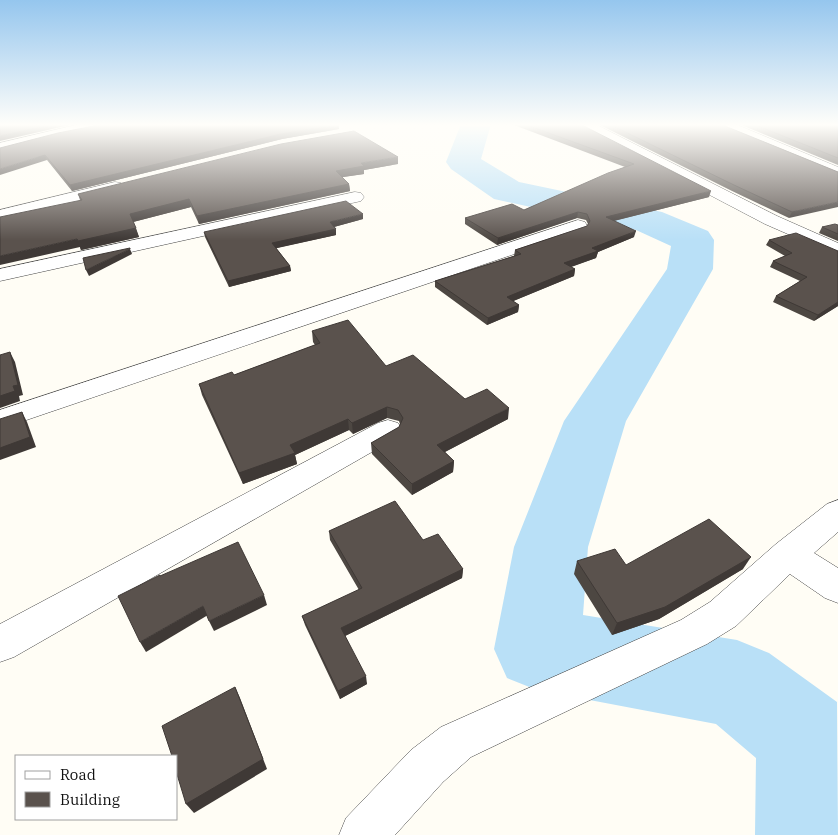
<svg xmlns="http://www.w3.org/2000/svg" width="838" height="835" font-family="'IBM Plex Serif',serif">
<rect width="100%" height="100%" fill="#fffdf5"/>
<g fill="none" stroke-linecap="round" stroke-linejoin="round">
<polygon fill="#b9e0f7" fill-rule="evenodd" points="461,124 491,124 481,159 519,182 662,212 708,231 714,240 713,269 626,421 588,547 583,615 737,640 769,653 837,702 838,835 755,835 756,758 716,724 537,690 507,678 494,649 514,547 564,421 667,269 671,246 636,230 494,199 451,169 446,162"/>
<defs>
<g id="minor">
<polygon points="80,124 107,124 105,127 59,136 0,152 0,143"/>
<polygon points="578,124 595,124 777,216 838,243 838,256 765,224 580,127"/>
<polygon points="717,124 735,124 838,167 838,178 719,127"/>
<polygon points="115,182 121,183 123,187 121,191 0,220 0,210"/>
<polygon points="355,192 361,193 364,197 361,201 0,281 0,269"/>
<polygon points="578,220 585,222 587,226 585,230 0,429 0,410"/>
<polygon points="388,420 398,423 402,430 398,437 14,657 0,662 0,624 378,423"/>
<polygon points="838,500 838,532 814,553 838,568 838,603 825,598 790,574 736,626 707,644 471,757 443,782 395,835 339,835 346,818 411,750 441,727 681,620 710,602 776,544 827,504"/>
</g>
</defs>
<use href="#minor" stroke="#444" stroke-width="1"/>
<use href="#minor" fill="#fff" fill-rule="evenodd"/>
</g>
<g fill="#4d4742">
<polygon points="514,124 580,124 709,197 614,221 634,237 598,252 596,258 570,267 575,269 574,276 513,301 519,305 518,312 487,325 435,287 435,281 514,256 515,250 587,226 588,224 586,220 577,218 497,245 465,224 465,218 524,210 625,167 514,125"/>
<polygon points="598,124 720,124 838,172 789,218 732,191"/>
<polygon points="739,124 838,124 838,165"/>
<polygon points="339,129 282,139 72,191 47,160 0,148"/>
<polygon points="398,164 364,170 364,174 342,177 349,184 350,191 199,224 191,207 133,222 139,237 81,250 80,247 80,200 78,194"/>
<polygon points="363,219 334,227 336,235 276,248 290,266 291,271 229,287 205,237 204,232"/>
<polygon points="838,225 838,241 819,233 822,227"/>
<polygon points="769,240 838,251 838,306 814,321 773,302 776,296 800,281 770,267 773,261 785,256 766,245"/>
<polygon points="312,331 386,366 465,399 508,419 445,452 454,461 453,472 412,495 372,454 371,443 399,427 400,424 399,421 387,418 353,434 349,430 295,455 297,464 243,484 202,395 199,384 234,375 315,345 313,342"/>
<polygon points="329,531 423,540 463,569 462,578 345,636 367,684 340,699 305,625 302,616 359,590 330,540"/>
<polygon points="577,561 626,565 743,569 659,619 612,635 574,574"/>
</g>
<g fill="#3f3936">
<polygon points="52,124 74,124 0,141 0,136"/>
<polygon points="339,124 339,129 282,139 72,191 70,185 281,134"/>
<polygon points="45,155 47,160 0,175 0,169"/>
<polygon points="398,157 398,164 364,170 364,174 337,178 336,171 361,163"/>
<polygon points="349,184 350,191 199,224 197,216"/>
<polygon points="711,191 709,197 605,223 606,217"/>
<polygon points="189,199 191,207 133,222 130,214"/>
<polygon points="838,202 838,207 789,218 792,212"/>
<polygon points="578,212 577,218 497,245 498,238"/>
<polygon points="363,214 363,219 330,228 330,222"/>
<polygon points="136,228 139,237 81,250 80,247 0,265 0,256 77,239"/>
<polygon points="336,229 336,235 273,249 272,243"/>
<polygon points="636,231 634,237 598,252 596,258 563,270 564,263 592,248"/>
<polygon points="130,249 132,254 89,276 86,270"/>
<polygon points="290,266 291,271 229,287 228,281"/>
<polygon points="575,269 574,276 506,304 507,297"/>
<polygon points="838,302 838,306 814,321 818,315"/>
<polygon points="519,305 518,312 487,325 488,318"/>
<polygon points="10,352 15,362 23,395 19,396 20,401 0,408 0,396"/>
<polygon points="387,407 387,418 353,434 352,423"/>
<polygon points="509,408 508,419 437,456 437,445"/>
<polygon points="22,412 27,422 36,447 0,460 0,448"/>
<polygon points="348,419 349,430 295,455 297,464 243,484 239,473 290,445"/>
<polygon points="454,461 453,472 412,495 412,484"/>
<polygon points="751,557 743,569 659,619 612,635 617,623"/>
<polygon points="463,569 462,578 343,637 341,628"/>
<polygon points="264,595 267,605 214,631 209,621"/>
<polygon points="203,606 208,615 146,652 140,642"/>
<polygon points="366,676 367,684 340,699 338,691"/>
<polygon points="235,687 240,698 267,769 194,813 186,804"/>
</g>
<g fill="#5a524d" stroke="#3f3936">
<polygon points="0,124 52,124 0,136"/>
<polygon points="104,124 339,124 281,134 70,185 45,155 0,169 0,148 58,133"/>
<polygon points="524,124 580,124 711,191 606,217 636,231 592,248 598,251 564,263 575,269 507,297 519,305 488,318 435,281 521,254 515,250 587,226 590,221 587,214 578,212 498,238 465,218 512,204 524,210 608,173 634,164"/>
<polygon points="609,124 720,124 838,172 838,202 792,212 734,185"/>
<polygon points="753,124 838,124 838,158"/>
<polygon points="354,131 398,157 361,163 364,166 336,171 349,184 197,216 189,199 130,214 136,228 78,241 77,239 0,256 0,217 82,200 78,194 281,144"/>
<polygon points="346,201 363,214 330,222 336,229 272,243 290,266 228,281 204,232"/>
<polygon points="835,224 838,225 838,234 822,227"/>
<polygon points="796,233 838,251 838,302 818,315 776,296 807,277 773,261 792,253 769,240"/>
<polygon points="130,248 130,249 86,270 83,258"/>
<polygon points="348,320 386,366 413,355 465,399 487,389 509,408 437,445 454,461 412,484 371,443 399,427 403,418 398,410 387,407 352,423 348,419 290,445 295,453 239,473 199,384 232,372 234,375 320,343 312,331"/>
<polygon points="10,352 18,385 13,386 15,391 0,396 0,355"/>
<polygon points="22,412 30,437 0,448 0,419"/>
<polygon points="395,501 423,540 438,534 463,569 341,628 366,676 338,691 302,616 362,588 329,531"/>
<polygon points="709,519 751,557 665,607 617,623 577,561 615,549 626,565"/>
<polygon points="238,542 264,595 209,621 203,606 140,642 118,596 160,575 160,576"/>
<polygon points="235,687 263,759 186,804 176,771 176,756 172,756 162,726"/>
</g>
<linearGradient id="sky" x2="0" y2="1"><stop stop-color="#95c6ee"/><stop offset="0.52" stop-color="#fffefa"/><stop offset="1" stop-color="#fffefa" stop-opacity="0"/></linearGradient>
<rect width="838" height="240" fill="url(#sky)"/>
<rect x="15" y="755" width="162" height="65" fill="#ffffff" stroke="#a0a0a0"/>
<rect x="25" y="771" width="25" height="8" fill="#ffffff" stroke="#a0a0a0"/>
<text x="60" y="780" font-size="15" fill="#111111">Road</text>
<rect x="25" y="792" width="25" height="15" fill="#5a524d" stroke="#a0a0a0"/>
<text x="60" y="805" font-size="15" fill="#111111">Building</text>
</svg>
